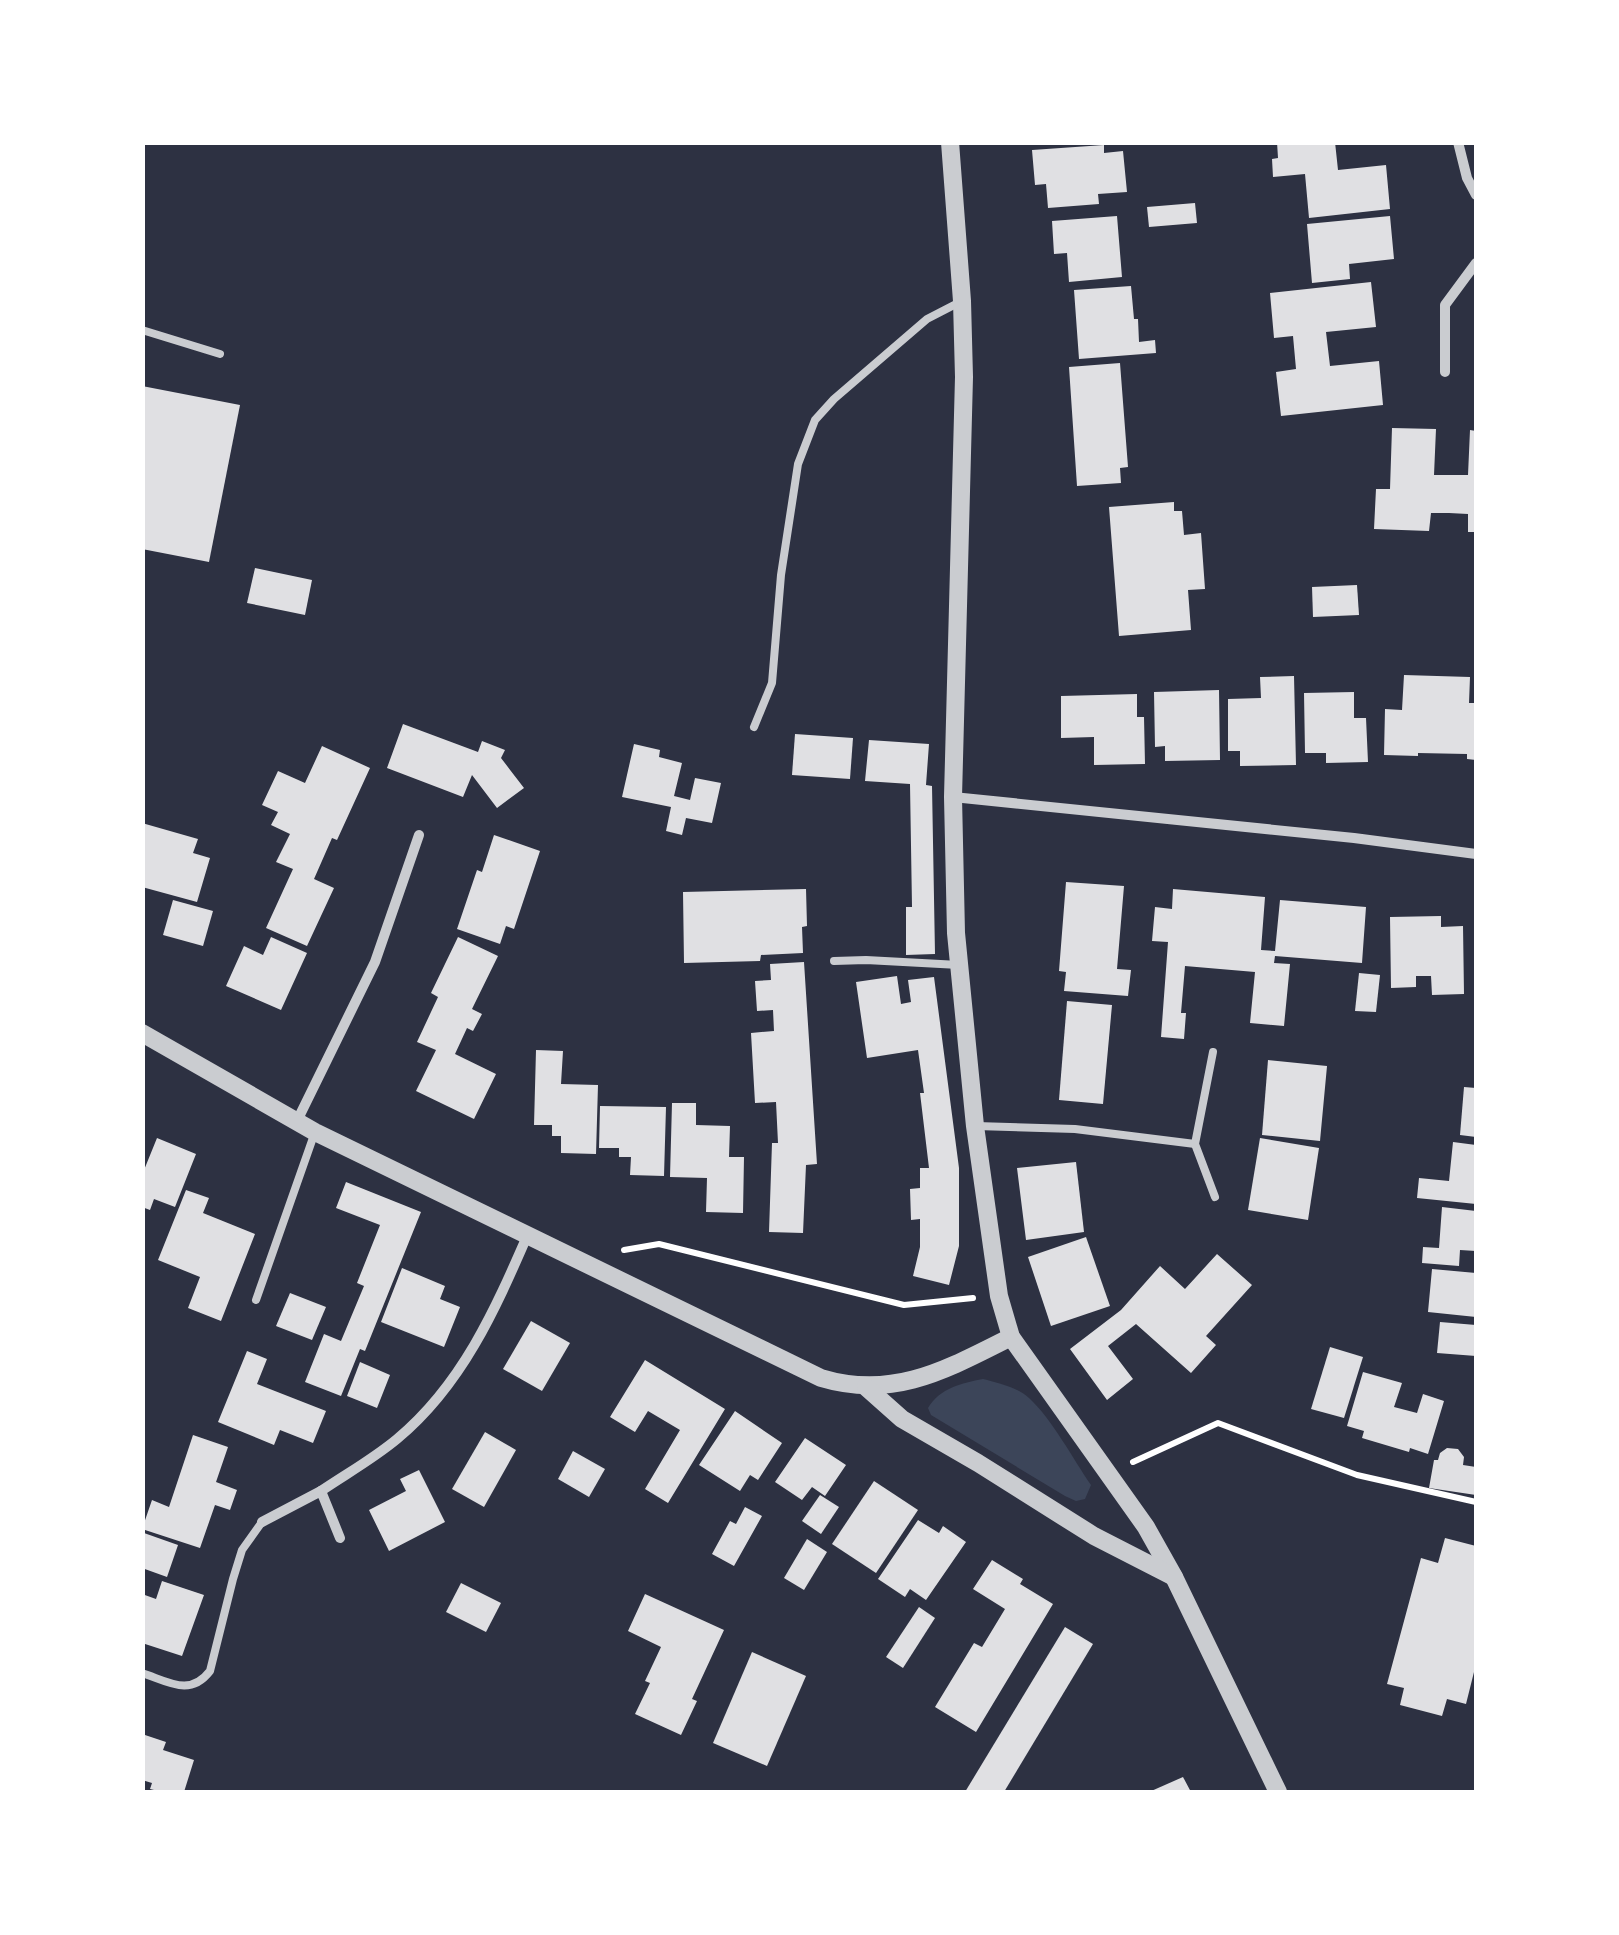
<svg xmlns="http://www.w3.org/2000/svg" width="1619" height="1935" font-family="'Playfair Display',serif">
<rect width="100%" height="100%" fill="#2d3142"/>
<path fill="#3c4559" d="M983,1379C998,1383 1017,1387 1029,1398C1052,1419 1073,1459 1091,1485L1085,1499L1076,1501L1065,1496L931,1415L928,1408C940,1388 962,1383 983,1379Z"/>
<g fill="#e0e0e3">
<polygon points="1277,142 1335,142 1338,170 1386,165 1390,209 1309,218 1305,174 1273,177 1272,159 1278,158"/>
<polygon points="1104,145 1104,153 1123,151 1127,192 1098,194 1099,204 1048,208 1046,184 1035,185 1032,150"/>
<polygon points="1195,203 1197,223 1149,227 1147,207"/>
<polygon points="1117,216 1122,277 1069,282 1067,253 1054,254 1052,221"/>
<polygon points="1390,216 1394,259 1349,264 1350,279 1312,283 1307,224"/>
<polygon points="1371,282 1376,327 1326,332 1330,366 1379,361 1383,405 1281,416 1276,372 1296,369 1293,336 1274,338 1270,293"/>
<polygon points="1131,286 1134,319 1138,319 1139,342 1155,340 1156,353 1079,359 1074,290"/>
<polygon points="1120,363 1128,467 1120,468 1121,483 1077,486 1069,367"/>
<polygon points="142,386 240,405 209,562 142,549"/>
<polygon points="1392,428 1436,429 1434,475 1468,475 1470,430 1476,431 1476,532 1468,532 1468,514 1449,513 1431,513 1429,531 1374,529 1376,489 1390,489"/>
<polygon points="1174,502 1174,511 1182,511 1184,535 1201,533 1205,589 1188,590 1191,630 1119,636 1109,507"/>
<polygon points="255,568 312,580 305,615 247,603"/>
<polygon points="1357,585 1359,615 1313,617 1312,587"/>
<polygon points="1404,675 1470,677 1469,703 1476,703 1476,760 1467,759 1467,754 1418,753 1418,756 1384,755 1385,709 1402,710"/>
<polygon points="1294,676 1296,765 1240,766 1240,751 1228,751 1228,699 1261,698 1260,677"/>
<polygon points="1219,690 1220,760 1165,761 1165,746 1155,747 1154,692"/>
<polygon points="1354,692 1354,718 1366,718 1368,762 1326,763 1326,753 1305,753 1304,693"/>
<polygon points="1137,694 1137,717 1144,717 1145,764 1094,765 1094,737 1061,738 1061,696"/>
<polygon points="403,724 478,752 482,741 505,750 501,758 524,788 497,808 472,775 463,797 387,768"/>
<polygon points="795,734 853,738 850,779 792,775"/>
<polygon points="869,740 929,744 926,785 932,786 935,954 906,955 906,907 912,907 910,784 865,781"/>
<polygon points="634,744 660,750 659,757 682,763 674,796 690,800 695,778 721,783 712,823 686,818 682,835 666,831 671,807 622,797"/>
<polygon points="322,746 370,768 337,840 332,838 314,879 334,888 307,946 266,928 293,869 276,862 290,834 271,825 278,812 262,805 278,771 305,783"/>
<polygon points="142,823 198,839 193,853 210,858 197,902 142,887"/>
<polygon points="494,835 540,851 514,929 506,926 500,944 457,929 477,870 482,872"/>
<polygon points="1066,882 1124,886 1117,969 1131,970 1128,996 1064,991 1066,972 1059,971"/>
<polygon points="806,889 807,926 802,927 803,953 761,955 760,961 684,963 683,892"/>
<polygon points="1173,889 1265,897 1261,950 1275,951 1280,900 1366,907 1362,963 1275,956 1274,963 1290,964 1284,1026 1250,1023 1255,972 1185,966 1181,1013 1186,1013 1184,1039 1161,1037 1168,942 1152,941 1155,907 1172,909"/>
<polygon points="173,900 213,911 203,946 163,935"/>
<polygon points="1441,916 1441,927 1463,926 1464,994 1432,995 1431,976 1416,976 1416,987 1391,988 1390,917"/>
<polygon points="271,937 307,953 281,1010 226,986 244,946 263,955"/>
<polygon points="458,937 498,956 472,1009 482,1014 473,1031 467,1028 455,1054 496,1074 474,1119 416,1091 436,1050 417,1042 438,997 431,993"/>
<polygon points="804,962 817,1164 806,1165 803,1233 769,1232 772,1143 778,1143 776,1102 755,1103 751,1033 774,1031 773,1010 757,1011 755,981 771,980 770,964"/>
<polygon points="1359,973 1380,975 1376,1012 1355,1011"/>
<polygon points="897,976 901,1004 911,1002 908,980 934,977 959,1168 959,1246 949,1285 913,1276 920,1247 920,1219 911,1220 910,1189 920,1188 920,1168 929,1168 920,1093 924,1093 918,1050 867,1058 856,982"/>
<polygon points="1067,1001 1112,1005 1103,1104 1059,1100"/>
<polygon points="536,1050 563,1051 561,1084 598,1085 596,1154 561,1153 561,1136 552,1136 552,1125 534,1125"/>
<polygon points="1268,1060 1327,1066 1320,1141 1262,1135"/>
<polygon points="1464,1087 1476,1088 1476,1137 1460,1135"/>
<polygon points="672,1103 696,1103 696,1125 730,1126 729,1157 744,1157 743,1213 706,1212 707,1178 670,1177"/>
<polygon points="600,1106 666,1107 664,1176 630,1175 631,1157 619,1157 619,1148 599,1148"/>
<polygon points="157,1138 196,1154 175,1207 154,1199 150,1210 142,1207 142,1175"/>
<polygon points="1260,1138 1319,1148 1308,1220 1248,1210"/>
<polygon points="1453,1142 1476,1145 1476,1204 1417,1198 1419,1178 1449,1181"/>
<polygon points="1076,1162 1084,1232 1026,1240 1017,1168"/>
<polygon points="346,1182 421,1212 365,1351 360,1349 341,1396 305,1382 324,1334 341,1341 364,1286 357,1283 380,1225 336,1208"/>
<polygon points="186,1190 209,1198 203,1213 255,1234 221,1321 188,1308 200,1277 158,1260"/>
<polygon points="1442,1207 1476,1211 1476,1251 1460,1250 1459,1266 1422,1263 1423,1247 1439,1248"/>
<polygon points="1086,1237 1110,1306 1051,1326 1028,1257"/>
<polygon points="1217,1254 1252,1285 1206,1336 1216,1345 1191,1373 1136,1324 1108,1346 1133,1379 1107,1400 1070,1349 1121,1310 1160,1266 1185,1289"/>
<polygon points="402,1268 445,1286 440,1299 460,1307 444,1347 381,1322"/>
<polygon points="1432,1269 1476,1273 1476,1317 1428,1312"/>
<polygon points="290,1293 326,1307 312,1340 276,1326"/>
<polygon points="531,1321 570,1343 542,1391 503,1369"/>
<polygon points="1440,1322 1476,1325 1476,1356 1437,1353"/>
<polygon points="1330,1347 1363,1357 1344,1418 1311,1409"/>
<polygon points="247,1351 267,1359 257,1384 326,1411 313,1443 280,1430 274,1445 218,1422"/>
<polygon points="645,1360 725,1409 668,1503 645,1489 680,1430 648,1411 635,1432 610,1417"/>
<polygon points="360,1362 390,1375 377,1408 347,1396"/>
<polygon points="1363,1372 1402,1383 1394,1407 1417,1413 1423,1394 1444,1401 1428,1454 1410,1448 1409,1452 1362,1438 1364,1431 1347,1426"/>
<polygon points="735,1411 782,1443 758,1480 750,1475 740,1491 699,1465"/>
<polygon points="485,1432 516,1450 484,1507 452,1489"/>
<polygon points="193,1435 228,1447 216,1482 237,1490 230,1510 215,1505 200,1548 142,1529 152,1500 169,1507"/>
<polygon points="805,1438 846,1465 825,1496 812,1487 802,1500 775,1482"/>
<polygon points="1447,1448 1458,1449 1464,1457 1463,1465 1476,1467 1476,1495 1429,1488 1434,1460 1438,1460 1440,1453"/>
<polygon points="573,1451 605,1469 589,1497 558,1479"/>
<polygon points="419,1470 445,1522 389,1551 369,1510 406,1491 400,1479"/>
<polygon points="874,1481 918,1510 876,1573 832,1544"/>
<polygon points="820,1495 839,1507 821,1534 802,1521"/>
<polygon points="745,1507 762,1516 734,1566 712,1554 730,1521 736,1524"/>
<polygon points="918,1520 939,1533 943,1526 966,1542 926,1600 910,1589 905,1597 878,1579"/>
<polygon points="144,1533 178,1545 167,1577 142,1568"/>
<polygon points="1445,1538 1476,1546 1476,1664 1466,1704 1447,1699 1442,1716 1400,1705 1404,1688 1387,1684 1421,1558 1438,1563"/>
<polygon points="807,1539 827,1552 804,1590 784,1578"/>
<polygon points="992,1560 1023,1579 1020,1584 1053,1604 976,1732 935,1707 974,1643 982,1647 1005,1609 973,1589"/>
<polygon points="162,1581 204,1595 182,1656 142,1643 142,1594 156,1599"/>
<polygon points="461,1583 501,1603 486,1632 446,1612"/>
<polygon points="645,1594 724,1630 692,1699 697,1701 681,1735 635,1714 650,1683 645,1681 661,1647 628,1631"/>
<polygon points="919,1607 935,1618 903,1668 886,1657"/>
<polygon points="1065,1627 1093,1644 1004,1792 965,1792"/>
<polygon points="752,1652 806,1676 767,1766 713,1743"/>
<polygon points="142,1734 166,1742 163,1750 194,1760 184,1792 162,1792 150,1789 152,1783 142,1780"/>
<polygon points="1183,1777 1191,1792 1149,1792"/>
</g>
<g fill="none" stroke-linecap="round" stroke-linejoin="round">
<g stroke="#fff" stroke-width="6">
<polyline points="624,1250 659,1244 904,1305 973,1298"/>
<polyline points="1133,1462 1218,1423 1357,1475 1476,1502"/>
</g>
<g stroke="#caccd0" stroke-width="8">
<polyline points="142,330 220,354"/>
<polyline points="754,727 772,683 781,575 798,464 815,420 834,399 927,319 958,303"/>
<polyline points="834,961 866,960 959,965"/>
<polyline points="1213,1052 1195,1144 1215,1197"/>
<polyline points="976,1126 1075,1129 1195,1144"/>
<polyline points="256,1300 315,1132"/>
<path d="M142,1673C169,1682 190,1697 210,1671L233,1579L242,1550L262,1522"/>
</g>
<g stroke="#caccd0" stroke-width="10">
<polyline points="1458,142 1467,178 1476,195"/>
<polyline points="1445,372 1445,305 1476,263"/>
<polyline points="953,797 1354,838 1476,854"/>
<polyline points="296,1123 375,962 419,835"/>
<path d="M321,1491C346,1474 373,1459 397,1439C462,1385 495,1310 528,1234"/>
<polyline points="262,1522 321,1491 340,1538"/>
</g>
<g stroke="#caccd0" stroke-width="18">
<polyline points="950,142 962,301 964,377 953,797 956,933 975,1126 999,1296 1011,1337 1146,1527 1174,1577 1278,1792"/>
<path d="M142,1033L315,1132L821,1378C894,1400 947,1369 1011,1337"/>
<polyline points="866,1387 902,1419 978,1463 1094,1536 1174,1577"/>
</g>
</g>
<rect width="1619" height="1935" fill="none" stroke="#ffffff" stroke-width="290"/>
</svg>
